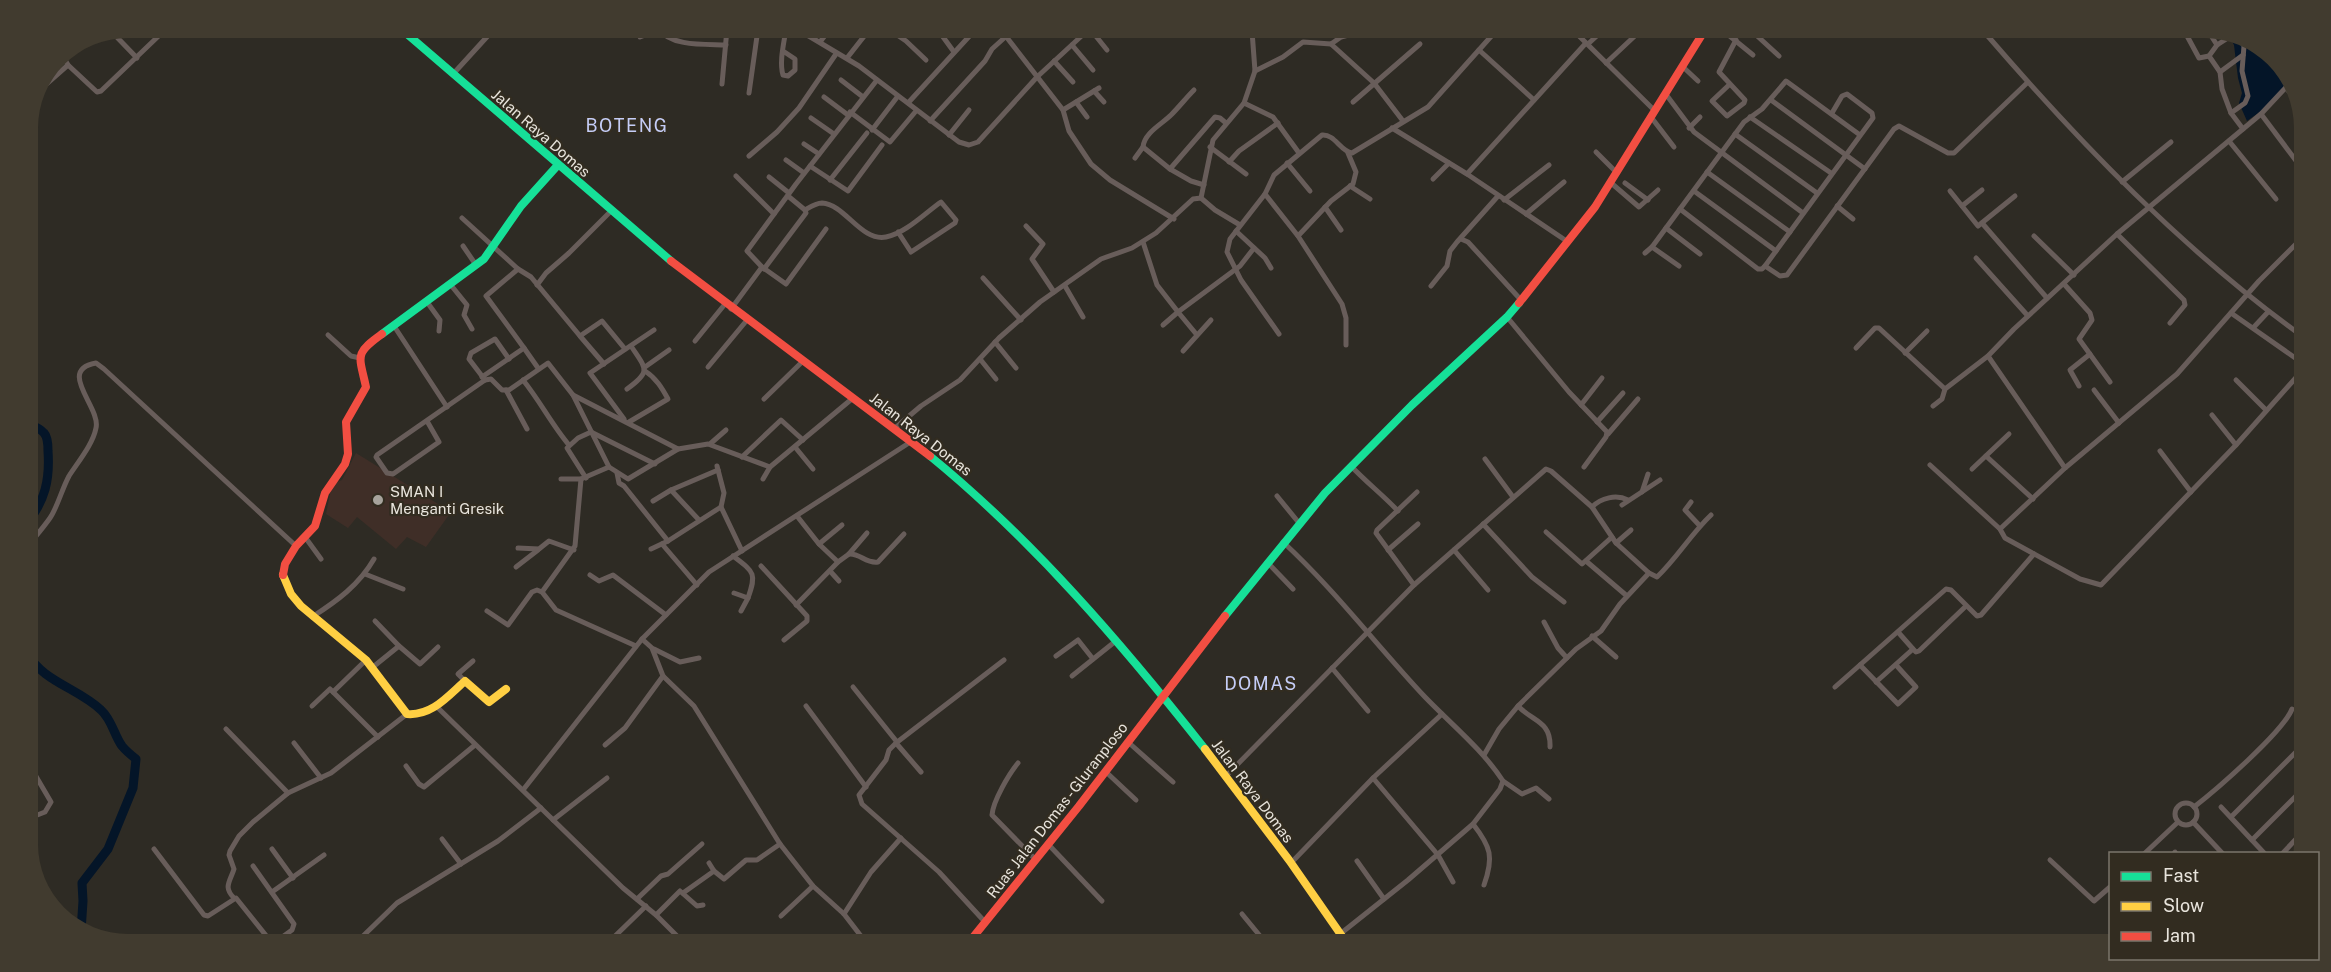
<svg xmlns="http://www.w3.org/2000/svg" width="2331" height="972" font-family="'Public Sans',sans-serif">
<rect width="100%" height="100%" fill="#2e2b24"/>
<polygon fill="#3f2e27" points="356,453 451,512 426,547 407,537 396,549 357,517 348,528 326,514 332,484 342,480"/>
<polygon fill="#041528" points="2228,34 2242,35 2287,71 2291,82 2268,106 2247,121 2239,103 2242,93 2238,78 2234,45"/>
<g fill="none" stroke-linecap="round" stroke-linejoin="round">
<g stroke="#041528" stroke-width="9">
<path d="M27,423C32,425 40,428 44,433C48,437 48,446 48,451C50,480 45,501 27,523"/>
<path d="M27,653C43,682 78,688 101,710C112,720 114,735 122,746C126,751 131,755 136,759L133,788L108,849L82,883L83,901L81,931"/>
</g>
<g stroke="#685d5a" stroke-width="5">
<path d="M659,29C671,47 707,44 726,45"/>
<polyline points="797,29 859,66 959,142 969,145 978,142 1037,77 1088,30"/>
<polyline points="110,30 137,58"/>
<polyline points="890,30 906,41 926,60"/>
<polyline points="938,30 954,52"/>
<polyline points="1001,30 1063,110 1069,131 1091,164 1110,180 1174,219"/>
<polyline points="1091,30 1107,50"/>
<polyline points="1575,32 1655,111"/>
<polyline points="1726,33 1753,55"/>
<polyline points="1754,33 1779,56"/>
<path d="M1986,34C2081,144 2183,250 2302,336"/>
<polyline points="2186,34 2199,58 2209,56"/>
<polyline points="2210,34 2217,45"/>
<polyline points="2234,34 2238,36 2244,46 2242,71 2248,96 2245,103 2231,113 2243,129"/>
<polyline points="640,37 660,29"/>
<polyline points="820,42 830,29"/>
<polyline points="1331,44 1374,83 1403,121"/>
<polyline points="1588,44 1601,32"/>
<polyline points="1072,45 1093,70"/>
<polyline points="1479,50 1534,100"/>
<path d="M783,51L795,59V70L788,76L783,75C779,62 784,43 786,29"/>
<polyline points="847,58 869,30"/>
<polyline points="1054,61 1073,82"/>
<polyline points="1606,63 1639,32"/>
<polyline points="68,65 97,92 101,91 168,27"/>
<polyline points="1682,66 1698,81"/>
<polyline points="1255,71 1283,57 1303,42 1331,44 1341,37 1363,31"/>
<polyline points="2220,72 2243,55"/>
<polyline points="454,73 495,28"/>
<polyline points="841,80 863,97"/>
<polyline points="722,84 727,29"/>
<polyline points="1730,84 1712,101 1727,116 1744,103 1745,100 1719,72 1736,40"/>
<polyline points="43,87 68,65 61,53"/>
<polyline points="2286,88 2297,101"/>
<polyline points="1094,91 1104,102"/>
<polyline points="749,93 758,29"/>
<polyline points="1665,93 1694,132 1803,213"/>
<polyline points="824,97 848,115"/>
<polyline points="1771,100 1865,169"/>
<polyline points="1076,102 1087,117"/>
<polyline points="1353,102 1420,44"/>
<polyline points="908,103 975,30"/>
<polyline points="1244,103 1273,117 1299,153"/>
<polyline points="1063,110 1099,88"/>
<polyline points="850,112 890,142 916,111"/>
<polyline points="1832,113 1842,96 1847,94 1872,113 1873,118 1765,266 1780,276 1787,275 1894,129 1899,126 1948,153 1954,153 2028,82"/>
<polyline points="2231,113 2222,89 2220,72 2209,56 2217,45 2234,34"/>
<polyline points="2261,114 2303,170"/>
<polyline points="1651,117 1674,147"/>
<polyline points="1750,117 1831,173"/>
<polyline points="811,118 834,134"/>
<polyline points="930,121 985,61 992,49 1013,30"/>
<polyline points="1392,128 1467,174 1568,242"/>
<polyline points="1689,128 1700,117"/>
<polyline points="872,130 898,96"/>
<polyline points="1735,134 1817,193"/>
<polyline points="949,135 969,110"/>
<polyline points="2229,141 2276,199"/>
<polyline points="804,144 819,154"/>
<path d="M1143,147C1144,133 1162,124 1171,115C1179,107 1186,98 1194,90"/>
<polyline points="1210,147 1246,174"/>
<polyline points="1596,152 1616,172"/>
<polyline points="749,156 777,132 799,108 836,54"/>
<polyline points="1135,158 1143,147 1170,169"/>
<polyline points="786,160 804,173"/>
<polyline points="1229,162 1239,151 1278,123"/>
<polyline points="1287,163 1310,191"/>
<polyline points="810,166 848,191 882,145"/>
<polyline points="1707,172 1790,232"/>
<polyline points="1467,174 1586,43"/>
<polyline points="736,176 774,214"/>
<polyline points="769,177 789,193"/>
<polyline points="1433,179 1449,163"/>
<polyline points="830,180 867,133"/>
<polyline points="1610,182 1639,207 1658,190"/>
<polyline points="2122,182 2171,142"/>
<polyline points="1625,183 1648,200"/>
<polyline points="1204,185 1191,181 1170,169 1215,117 1220,118 1226,123"/>
<polyline points="1350,186 1370,199"/>
<polyline points="1694,191 1776,251"/>
<polyline points="1950,191 1978,226 2015,196"/>
<polyline points="1265,194 1298,236 1342,304 1346,318 1346,345"/>
<polyline points="788,196 805,210"/>
<polyline points="1201,198 1215,210 1240,225"/>
<polyline points="1504,200 1549,165"/>
<polyline points="1837,206 1853,219"/>
<polyline points="1962,206 1982,190"/>
<polyline points="1325,207 1341,230"/>
<polyline points="1680,209 1758,269 1762,269 1765,266"/>
<polyline points="1526,214 1564,182"/>
<polyline points="462,218 518,269 531,277 580,336 602,321 625,349"/>
<polyline points="1982,223 2047,298"/>
<polyline points="1026,226 1043,244 1032,259 1054,292"/>
<polyline points="1666,228 1700,254"/>
<polyline points="826,229 786,284 762,267 747,251 796,184 877,80"/>
<polyline points="1236,231 1265,258 1271,268"/>
<polyline points="2117,234 2184,300 2185,305 2170,323"/>
<polyline points="1298,236 1331,201 1353,184 1356,172 1348,153"/>
<polyline points="2034,236 2074,275"/>
<polyline points="1461,239 1468,242 1521,300"/>
<polyline points="1143,242 1157,285 1178,312 1240,266 1254,248"/>
<polyline points="463,246 476,265"/>
<polyline points="1652,247 1679,266"/>
<polyline points="1645,253 1652,247 1744,122 1762,109 1786,81 1860,135"/>
<polyline points="1976,258 2028,316"/>
<polyline points="518,269 486,296 524,348"/>
<path d="M764,269L806,213L805,210C810,207 816,203 822,203C845,204 861,242 886,237C906,233 925,213 941,202L956,220L955,223L911,252L898,232"/>
<polyline points="983,278 1021,320"/>
<polyline points="450,284 467,305 464,315 472,329"/>
<polyline points="2064,284 2090,313 2092,320 2079,339 2110,382"/>
<polyline points="537,285 546,273 569,253 611,211"/>
<polyline points="1065,286 1083,317"/>
<polyline points="1431,286 1447,266 1450,251 1457,242 1498,196"/>
<polyline points="427,302 440,320 439,331"/>
<polyline points="731,309 762,267"/>
<polyline points="2231,313 2301,362"/>
<polyline points="1507,317 1569,392 1607,432 1606,437 1584,467"/>
<polyline points="1163,325 1178,312 1197,335"/>
<polyline points="394,326 447,407"/>
<polyline points="2253,328 2268,312"/>
<path d="M1279,334L1241,280L1227,252L1230,239L1265,194L1274,175L1322,135C1335,134 1340,151 1352,153L1428,107L1495,32"/>
<polyline points="328,335 351,356 360,358"/>
<polyline points="580,336 604,364"/>
<polyline points="695,341 725,304"/>
<polyline points="995,342 1016,368"/>
<polyline points="1856,348 1875,328 1879,328 1945,389"/>
<polyline points="1183,351 1211,320"/>
<polyline points="1905,353 1927,331"/>
<polyline points="1988,356 2065,468"/>
<polyline points="980,359 996,379"/>
<polyline points="645,367 669,350"/>
<polyline points="708,367 747,320"/>
<polyline points="482,377 524,348 538,368"/>
<polyline points="485,380 469,359 471,353 495,339 509,359"/>
<path d="M523,380C540,401 552,425 569,445"/>
<polyline points="2236,380 2266,410"/>
<polyline points="2079,386 2070,370 2090,354"/>
<path d="M627,389C652,371 646,369 631,346"/>
<polyline points="506,390 527,429"/>
<polyline points="2094,390 2119,423"/>
<polyline points="573,395 609,467 628,479 678,449 708,444 770,467 853,398"/>
<polyline points="764,399 803,361"/>
<polyline points="1581,405 1602,378"/>
<polyline points="1933,406 1942,399 1945,389 1988,356 2014,329 2117,234 2261,114 2291,82"/>
<polyline points="2212,415 2236,445 2301,372"/>
<polyline points="624,419 590,373 654,330"/>
<polyline points="427,421 439,442 393,474 387,473 376,457 377,455 485,380 491,379 502,390 509,390 548,363 573,395 678,449"/>
<path d="M629,422L668,399C662,388 656,378 645,371"/>
<polyline points="1597,422 1623,393"/>
<polyline points="895,428 921,406 960,380 999,338 1040,302 1101,259 1132,248 1156,233 1193,199 1201,198 1213,140 1244,103 1255,71 1252,31"/>
<polyline points="1608,434 1638,399"/>
<polyline points="710,444 726,430"/>
<polyline points="795,447 813,469"/>
<polyline points="2160,451 2191,492"/>
<polyline points="1986,456 2033,499"/>
<polyline points="742,457 781,420 803,440"/>
<polyline points="1485,459 1513,497"/>
<polyline points="1930,465 2000,529 2005,538 2080,579 2101,585 2236,445"/>
<polyline points="717,466 724,493 721,507"/>
<path d="M1351,466C1366,482 1383,495 1398,511"/>
<polyline points="1972,469 2009,434"/>
<polyline points="617,473 619,483 624,486 668,541"/>
<polyline points="586,478 567,448 578,438 591,432 655,464"/>
<polyline points="561,479 581,479 609,467"/>
<polyline points="763,479 770,467"/>
<polyline points="671,490 699,520"/>
<polyline points="1642,492 1648,474"/>
<polyline points="1277,496 1299,523"/>
<polyline points="653,501 671,490 718,470"/>
<polyline points="1691,502 1685,510 1700,526"/>
<polyline points="1622,505 1660,480"/>
<path d="M1592,507C1601,498 1616,494 1628,500"/>
<polyline points="797,516 819,544 838,562 849,554 867,533"/>
<polyline points="1483,524 1532,577 1564,602"/>
<polyline points="2000,529 2065,468 2177,374 2259,281 2303,237"/>
<polyline points="1546,532 1582,564 1612,537"/>
<polyline points="305,537 321,559"/>
<path d="M1283,542C1335,590 1377,646 1425,697C1452,725 1482,749 1503,781L1500,789L1473,824L1408,880L1330,942"/>
<polyline points="1616,543 1631,530"/>
<polyline points="662,544 697,585"/>
<polyline points="819,544 842,525"/>
<path d="M27,547C35,537 43,528 50,518C57,508 62,489 69,476C78,462 93,444 96,428C101,407 56,370 96,363L104,369L296,546"/>
<polyline points="518,548 539,549 549,541 574,550"/>
<polyline points="651,549 668,541 721,507 742,551"/>
<polyline points="1388,550 1418,524"/>
<polyline points="1454,550 1488,590"/>
<path d="M849,554C860,553 866,564 878,562L904,534"/>
<path d="M733,556C754,572 757,573 748,598L734,593"/>
<polyline points="1586,561 1627,596"/>
<polyline points="1267,562 1293,589"/>
<polyline points="761,566 807,616 807,621 784,640"/>
<polyline points="516,567 538,550"/>
<polyline points="830,571 839,581"/>
<polyline points="365,574 403,589"/>
<polyline points="590,575 599,581 613,575 666,615"/>
<polyline points="1414,585 1376,533 1377,530 1417,492"/>
<polyline points="542,592 575,546 581,479"/>
<polyline points="796,605 838,562"/>
<polyline points="487,611 508,625 532,592 537,590 542,592 556,610 636,646"/>
<polyline points="741,611 748,598"/>
<path d="M312,617C337,601 359,585 374,559"/>
<polyline points="1544,622 1558,648 1567,658"/>
<polyline points="1592,636 1616,657"/>
<polyline points="642,639 652,648 663,676 694,706 780,844 813,886 844,914 864,940"/>
<polyline points="399,646 420,664 438,647"/>
<polyline points="654,649 680,662 699,658"/>
<polyline points="1913,649 1916,652 1919,651 1966,606"/>
<polyline points="1056,656 1078,640 1093,659"/>
<polyline points="1860,665 1898,704 1916,687 1896,665"/>
<polyline points="373,667 399,646 375,621"/>
<polyline points="1332,668 1368,711"/>
<polyline points="1072,676 1117,640"/>
<polyline points="465,681 458,674 473,661"/>
<polyline points="1876,682 1913,649 1898,632"/>
<polyline points="853,687 897,742"/>
<polyline points="1835,687 1946,589 1951,590 1977,616 1981,615 2034,554"/>
<polyline points="333,692 366,660"/>
<polyline points="312,706 330,689 378,737"/>
<polyline points="436,706 623,888 656,915 681,940"/>
<polyline points="806,706 866,787"/>
<path d="M1518,706C1533,722 1551,721 1550,747"/>
<polyline points="226,729 288,793"/>
<polyline points="1128,742 1173,782"/>
<polyline points="294,743 321,778"/>
<polyline points="896,743 921,772"/>
<polyline points="605,745 625,728 663,676"/>
<polyline points="1484,755 1499,729 1518,706 1576,649 1601,631 1620,604 1649,573"/>
<polyline points="27,761 51,802 45,812 27,819"/>
<path d="M1018,763C1009,774 993,801 992,815L1036,860"/>
<polyline points="406,766 419,784 424,787 475,745"/>
<polyline points="1105,771 1136,800"/>
<path d="M1225,777L1414,585L1546,469L1551,471L1592,507L1616,543L1649,573L1657,577C1677,558 1691,534 1711,515"/>
<polyline points="1373,778 1438,855 1453,882"/>
<polyline points="1503,781 1522,794 1536,788 1549,799"/>
<polyline points="523,790 642,639 709,572 912,441"/>
<circle cx="2186" cy="814" r="11"/>
<path d="M2194,807C2216,790 2283,732 2292,709"/>
<polyline points="2221,807 2265,854"/>
<polyline points="2231,817 2298,750"/>
<polyline points="553,820 607,778"/>
<polyline points="2193,822 2223,854"/>
<path d="M1473,824C1491,847 1494,857 1484,885"/>
<polyline points="442,839 461,864"/>
<polyline points="2252,840 2297,795"/>
<polyline points="1048,844 1102,901"/>
<polyline points="154,849 204,915 208,916 236,898 268,938"/>
<polyline points="272,849 293,878"/>
<polyline points="2175,852 2176,854"/>
<polyline points="2144,854 2178,822"/>
<polyline points="2282,854 2297,838"/>
<polyline points="2050,860 2094,901 2110,887"/>
<polyline points="1357,861 1384,899"/>
<polyline points="709,863 714,871 724,879 746,860 757,860 780,844"/>
<polyline points="1291,863 1373,778 1442,714"/>
<polyline points="253,866 294,924 292,930 281,938"/>
<polyline points="272,892 324,855"/>
<polyline points="683,893 714,871"/>
<path d="M234,898C223,887 230,882 234,869L229,855L230,851L239,836L253,822L288,793L331,773L407,714"/>
<polyline points="637,899 661,876 668,874 702,844"/>
<polyline points="844,914 871,872 901,838"/>
<polyline points="1242,914 1265,942"/>
<polyline points="656,915 680,891 697,906 703,905"/>
<polyline points="781,916 813,886"/>
<polyline points="985,922 939,872 862,804 859,795 886,760 889,750 896,743 1004,660"/>
<polyline points="361,938 397,903 498,841 541,808"/>
<polyline points="612,939 646,906"/>
<polyline points="1436,942 1439,938"/>
<polyline points="2101,945 2109,937 2110,938"/>
</g>
<g stroke="#16e098" stroke-width="8">
<polyline points="400,28 671,261"/>
<polyline points="382,334 484,259 521,206 557,166"/>
<path d="M930,456C1034,541 1122,644 1205,749"/>
<polyline points="1225,616 1325,493 1412,405 1507,317 1519,303"/>
</g>
<g stroke="#ffcf43" stroke-width="8">
<path d="M283,575L291,594L301,606L366,660L407,714C432,716 448,696 465,681L489,702L506,689"/>
<polyline points="1205,749 1289,860 1346,942"/>
</g>
<g stroke="#f24e42" stroke-width="8">
<polyline points="671,261 930,456"/>
<polyline points="1519,303 1595,207 1703,33"/>
<path d="M283,575L285,564L296,546L315,526L325,493L345,464L348,454L346,422L366,387C359,355 354,354 382,334"/>
<polyline points="970,941 1079,806 1225,616"/>
</g>
</g>
<circle fill="#a7a39c" stroke="#322c20" stroke-width="2" cx="378" cy="500" r="6"/>
<g text-anchor="middle" dominant-baseline="central" stroke-width="4.5" stroke-linejoin="round" paint-order="stroke">
<g font-size="15" fill="#e8e4dc" stroke="#322c20">
<text transform="translate(541 133) rotate(41)">Jalan Raya Domas</text>
<text transform="translate(921 434) rotate(38)">Jalan Raya Domas</text>
<text transform="translate(1253 791) rotate(53)">Jalan Raya Domas</text>
<text transform="translate(1057 810) rotate(-52)">Ruas Jalan Domas - Gluranploso</text>
</g>
<g font-size="15" fill="#e8e4dc" stroke="#322c20" text-anchor="start">
<text x="390" y="491">SMAN I<tspan x="390" dy="17">Menganti Gresik</tspan></text>
</g>
<g font-size="18" letter-spacing="1.5" fill="#c5cdf7" stroke="#322c20">
<text x="627" y="125">BOTENG</text>
<text x="1261" y="683">DOMAS</text>
</g>
</g>
<path d="M0 0H2331V972H0ZM128 38H2204A90 90 0 0 1 2294 128V844A90 90 0 0 1 2204 934H128A90 90 0 0 1 38 844V128A90 90 0 0 1 128 38Z" fill="#413b2f" fill-rule="evenodd"/>
<rect x="2109" y="852" width="210" height="108" fill="#322c20" stroke="#7b766b" stroke-width="1.5"/>
<rect x="2121" y="872" width="30" height="9" fill="#16e098" stroke="#7b766b" stroke-width="1.5"/>
<text x="2163" y="882" font-size="18" fill="#e8e4dc">Fast</text>
<rect x="2121" y="902" width="30" height="9" fill="#ffcf43" stroke="#7b766b" stroke-width="1.5"/>
<text x="2163" y="912" font-size="18" fill="#e8e4dc">Slow</text>
<rect x="2121" y="932" width="30" height="9" fill="#f24e42" stroke="#7b766b" stroke-width="1.5"/>
<text x="2163" y="942" font-size="18" fill="#e8e4dc">Jam</text>
</svg>
